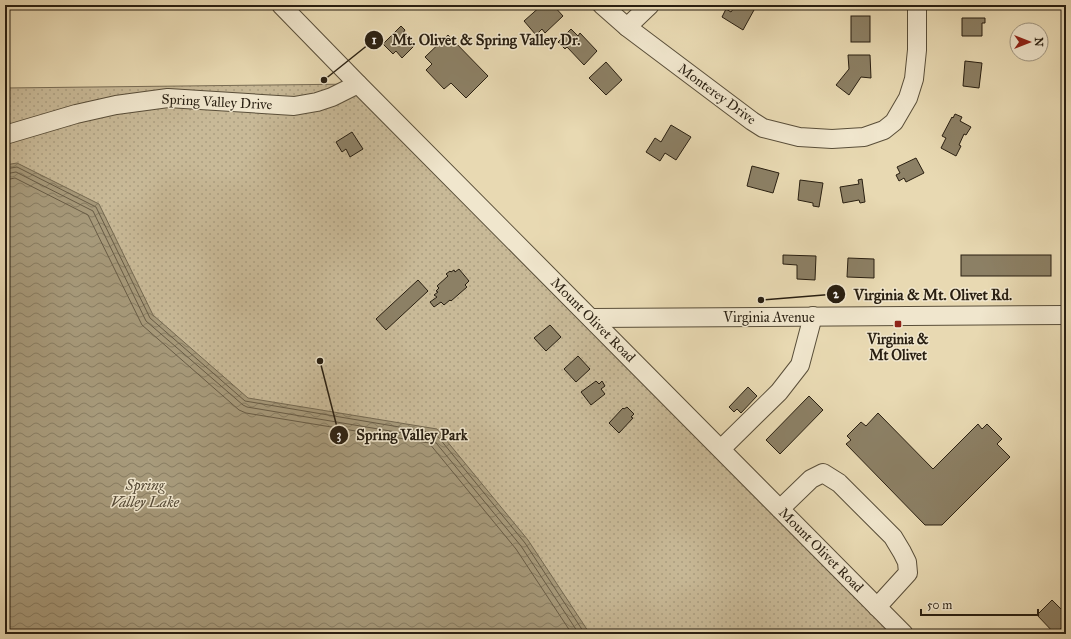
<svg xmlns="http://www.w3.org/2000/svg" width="1071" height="639" font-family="'IM FELL Great Primer',serif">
<defs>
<pattern id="park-dots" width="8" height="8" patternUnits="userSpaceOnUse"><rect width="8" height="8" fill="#c8b997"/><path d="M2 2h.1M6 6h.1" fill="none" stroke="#ac9f81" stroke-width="1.8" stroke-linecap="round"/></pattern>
<pattern id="water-waves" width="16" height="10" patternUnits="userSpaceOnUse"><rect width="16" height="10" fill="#a79a7b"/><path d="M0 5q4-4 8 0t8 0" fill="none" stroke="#887d63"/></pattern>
</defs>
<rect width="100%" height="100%" fill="#e8d9b2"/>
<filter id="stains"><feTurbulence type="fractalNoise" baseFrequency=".005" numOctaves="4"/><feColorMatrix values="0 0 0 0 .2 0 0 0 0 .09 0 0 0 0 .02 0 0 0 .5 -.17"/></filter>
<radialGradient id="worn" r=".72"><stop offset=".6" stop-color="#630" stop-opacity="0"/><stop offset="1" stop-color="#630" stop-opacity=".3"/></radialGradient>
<polygon fill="url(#park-dots)" stroke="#786c54" points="358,84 908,634 5,634 5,88"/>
<polygon fill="url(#water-waves)" stroke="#756951" points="17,163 99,204 153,315 248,398 437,429 528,540 590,634 5,634 5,165"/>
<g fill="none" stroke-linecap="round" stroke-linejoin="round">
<g stroke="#685c46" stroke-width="1">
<polyline points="5,169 17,167 96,207 150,318 245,401 435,433 525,543 585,634"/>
<polyline points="5,174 16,172 93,211 146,321 243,405 247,407 432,438 521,546 579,634"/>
<polyline points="5,180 15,178 88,215 142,325 239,410 246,413 429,443 516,549 572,634"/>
</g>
</g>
<g fill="#8c8065" stroke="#291f11">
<polygon points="542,5 553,5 563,16 545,33 542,29 536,35 524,21"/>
<polygon points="736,5 745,5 754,10 743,30 722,17 726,9 731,12"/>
<rect x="851" y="16" width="19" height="26"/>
<polygon points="962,18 985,18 985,23 982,23 982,36 962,36"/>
<polygon points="401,26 405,30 403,33 415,45 402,58 396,51 393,54 383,44"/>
<polygon points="571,29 578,36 580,33 597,51 584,65 567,47 565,49 558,42"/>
<polygon points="448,35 488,76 466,98 451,83 444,89 426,70 432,64 425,57"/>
<polygon points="848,55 870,55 871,78 861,77 849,95 836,85 849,69"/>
<polygon points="965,61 982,63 979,88 963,86"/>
<polygon points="606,62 622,80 606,95 589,78"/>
<polygon points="955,114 962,117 960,121 971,127 966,135 964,134 959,145 961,146 956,156 941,148 946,138 942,136 952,117 953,118"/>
<polygon points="671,125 691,137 676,160 665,153 660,161 646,152 655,138 661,142"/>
<polygon points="352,132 363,149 350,157 346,149 342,152 336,142"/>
<polygon points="916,158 924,173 906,182 904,178 899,181 896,175 900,173 897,167"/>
<polygon points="752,166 779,173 773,193 747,186"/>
<polygon points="862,179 865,202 860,203 859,200 843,203 840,187 859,184 858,180"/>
<polygon points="800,180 823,183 819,207 813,206 813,203 798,200"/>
<polygon points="783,255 816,256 815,280 797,279 797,265 783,264"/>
<rect x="961" y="255" width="90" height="21"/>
<polygon points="848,258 874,259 874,278 847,277"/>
<polygon points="459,269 469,281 465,285 467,287 451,301 450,300 444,305 441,302 434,307 430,302 437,297 434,295 438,292 436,291 439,288 437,286 448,276 446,274 450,271 451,272 454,270 455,272"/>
<polygon points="418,280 428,291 386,330 376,319"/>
<polygon points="550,325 561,337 546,351 534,338"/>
<polygon points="578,356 590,369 576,382 564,369"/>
<polygon points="596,381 599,384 602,381 605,386 601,389 605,394 591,405 581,392"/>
<polygon points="748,387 757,396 741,413 737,409 734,412 729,407"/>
<polygon points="809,396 823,410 780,454 766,440"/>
<polygon points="627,407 634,414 631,417 633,418 619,433 609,423 623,408 624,409"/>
<polygon points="878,413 933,469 978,424 982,429 987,424 1002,439 997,444 1010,457 942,525 925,525 846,444 851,440 847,436 861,422 866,426"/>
<polygon points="1052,600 1066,614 1066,623 1055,634 1037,615"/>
</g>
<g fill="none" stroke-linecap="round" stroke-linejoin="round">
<defs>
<g id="minor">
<polyline points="281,5 358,84 904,634"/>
<polyline points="602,5 627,27 752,121 763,128 799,137 832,139 864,137 884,130 894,122 908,98 914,79 917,50 917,5"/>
<polyline points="627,27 650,5"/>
<polyline points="5,135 76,114 116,105 168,98 294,106 317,102 332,97 358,84"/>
<polyline points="591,318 1066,315"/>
<polyline points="721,449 779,392 800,365 813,316"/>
<polyline points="780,509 811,479 823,473 839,483 893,537 902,552 907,562 908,573 877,607"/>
</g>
</defs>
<use href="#minor" stroke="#594e39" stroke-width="20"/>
<use href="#minor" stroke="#f0e6cd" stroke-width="18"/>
</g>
<rect fill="#8f2418" stroke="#f0e6cd" stroke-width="1.5" x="894" y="320" width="8" height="8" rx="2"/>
<g text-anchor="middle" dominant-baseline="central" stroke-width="3" stroke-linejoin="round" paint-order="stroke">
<g font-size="14" fill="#291f11" stroke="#f0e6cd">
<text transform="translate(717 94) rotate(36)">Monterey Drive</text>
<text transform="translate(217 102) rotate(3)">Spring Valley Drive</text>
<text x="769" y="317">Virginia Avenue</text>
<text transform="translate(593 320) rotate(45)">Mount Olivet Road</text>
<text transform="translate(821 550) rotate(45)">Mount Olivet Road</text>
</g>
<g font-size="14" font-weight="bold" fill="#291f11" stroke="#f0e6cd">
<text x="898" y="339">Virginia &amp;<tspan x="898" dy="16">Mt Olivet</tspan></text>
</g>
<g font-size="15" font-style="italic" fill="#554a36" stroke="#f0e6cd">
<text x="145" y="485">Spring<tspan x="145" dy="17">Valley Lake</tspan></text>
</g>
</g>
<path fill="none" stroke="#291f11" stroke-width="1.5" d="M324 80L374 40M761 300L836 294M320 361L339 435"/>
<g fill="#291f11" stroke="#f0e6cd" stroke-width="1.5">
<circle cx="324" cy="80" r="4"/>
<circle cx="761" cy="300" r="4"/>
<circle cx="320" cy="361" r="4"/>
<circle cx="374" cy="40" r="10"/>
<circle cx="836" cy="294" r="10"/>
<circle cx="339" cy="435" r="10"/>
</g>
<g font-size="12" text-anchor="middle" font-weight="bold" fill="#fff">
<text x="374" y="44">1</text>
<text x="836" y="298">2</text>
<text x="339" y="439">3</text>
</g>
<g font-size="15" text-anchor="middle" font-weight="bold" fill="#291f11" stroke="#f0e6cd" stroke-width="3" stroke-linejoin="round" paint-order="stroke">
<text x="486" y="45">Mt. Olivet &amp; Spring Valley Dr.</text>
<text x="933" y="300">Virginia &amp; Mt. Olivet Rd.</text>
<text x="412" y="440">Spring Valley Park</text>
</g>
<rect width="1071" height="639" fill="none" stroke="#e8d9b2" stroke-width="20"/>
<rect x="6" y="6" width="1059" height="627" fill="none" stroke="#291f11" stroke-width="2"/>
<rect x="10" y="10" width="1051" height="619" fill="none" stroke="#291f11"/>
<g transform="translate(1029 42) rotate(90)"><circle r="19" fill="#f0e6cd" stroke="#a09682"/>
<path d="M0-3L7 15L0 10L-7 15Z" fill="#8f2418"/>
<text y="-6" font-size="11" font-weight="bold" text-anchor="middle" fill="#291f11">N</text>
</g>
<path d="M921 609v6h117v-6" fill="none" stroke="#291f11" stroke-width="2"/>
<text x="927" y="609" font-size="12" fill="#291f11" stroke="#f0e6cd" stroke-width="3" paint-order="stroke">50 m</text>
<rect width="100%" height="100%" filter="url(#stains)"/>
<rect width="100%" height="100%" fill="url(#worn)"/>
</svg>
